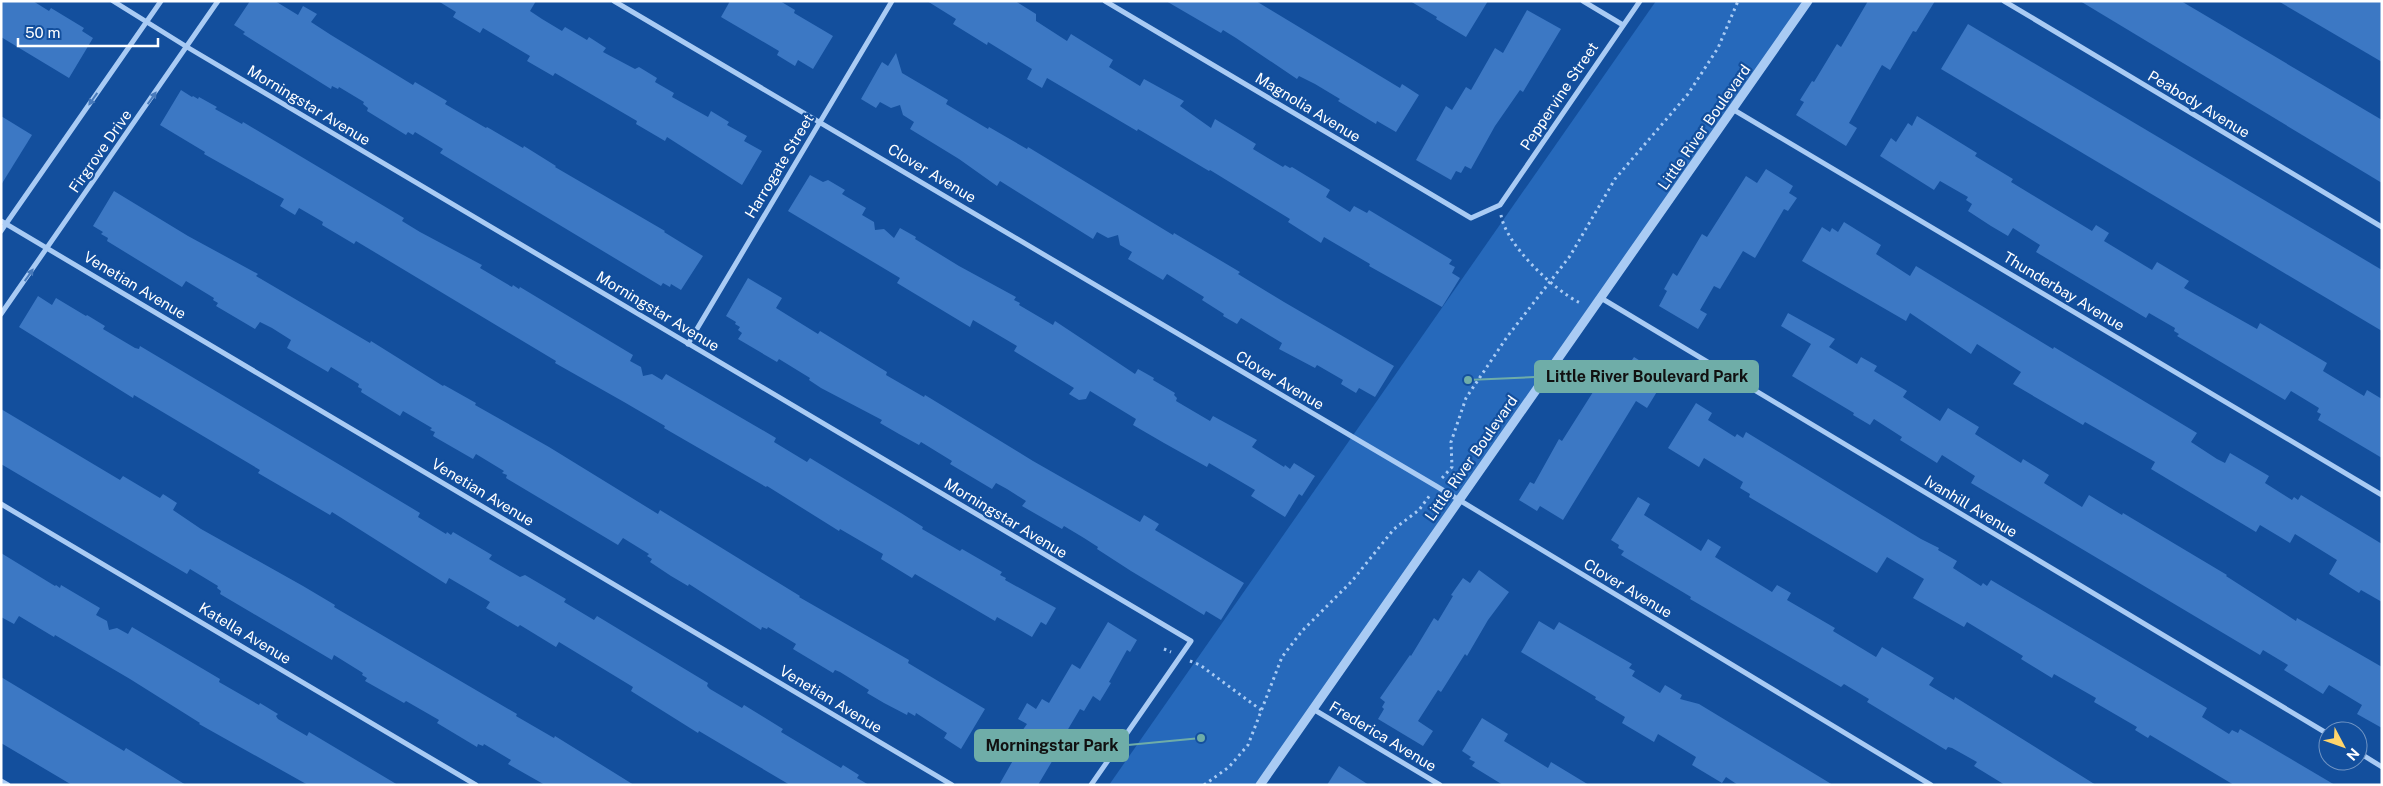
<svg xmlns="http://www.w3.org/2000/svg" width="2383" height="786" font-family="'Public Sans',sans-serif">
<rect width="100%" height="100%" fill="#134f9d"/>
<polygon fill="#2669bb" points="1656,1 1808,1 1260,785 1109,785"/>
<g fill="#3c78c4">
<polygon points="1,1 33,1 49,11 51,8 84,28 82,31 93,38 69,78 1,37"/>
<polygon points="250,1 275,1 298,15 303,6 317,14 311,22 331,35 413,85 415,82 447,101 445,104 486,128 487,127 523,148 524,146 556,166 555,167 665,231 664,232 703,256 681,290 671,284 670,287 663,283 661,286 440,153 443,149 415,132 413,135 408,132 406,135 367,111 368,108 363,104 364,102 339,87 338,89 332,86 331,89 243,34 245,32 234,25"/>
<polygon points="438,1 536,1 530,11 542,19 562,31 565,27 587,40 589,37 606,48 603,52 635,69 639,67 657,78 655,82 674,93 672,97 708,117 711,111 729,122 727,125 747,136 744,141 762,151 742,185 667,137 665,141 636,124 637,121 555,73 553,76 527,61 530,56 483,28 480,33 453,17 456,12"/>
<polygon points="730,1 780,1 795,10 794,13 833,36 813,69 798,60 795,66 777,55 779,51 721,17"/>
<polygon points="927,1 1015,1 1036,14 1036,21 1067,41 1071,34 1113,60 1109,67 1140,86 1144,79 1184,101 1180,106 1211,128 1215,119 1256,144 1253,149 1283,167 1285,165 1290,168 1292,167 1330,190 1326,197 1350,212 1354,206 1367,213 1369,210 1452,260 1449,264 1455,267 1452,273 1460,278 1442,307 1369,266 1370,264 1324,237 1321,243 1288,222 1290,219 1210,170 1209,171 1138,129 1137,131 1047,78 1042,88 1027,79 1032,69 988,42 987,45 953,24 956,19"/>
<polygon points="1166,1 1256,1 1400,88 1402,84 1419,95 1396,132 1377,121 1376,124 1338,101 1340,99 1315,84 1299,76 1297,79 1236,38 1223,30 1221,33"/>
<polygon points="1410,1 1488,1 1466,37 1436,19 1437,17"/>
<polygon points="1868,1 1935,1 1916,32 1913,31 1890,70 1882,65 1849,123 1857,128 1846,146 1796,115 1804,102 1800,100 1812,81 1814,82 1837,44 1841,47"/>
<polygon points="2080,1 2181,1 2382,120 2382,183"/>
<polygon points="2278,1 2382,1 2382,62"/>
<polygon points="1527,10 1561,29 1523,92 1520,90 1495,126 1471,169 1465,166 1461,173 1456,171 1451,180 1416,160 1446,106 1452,110 1466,87 1471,90 1495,48 1503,53"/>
<polygon points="1968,24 2382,270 2382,331 1941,69"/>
<polygon points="896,53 902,73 948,100 946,104 988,129 989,127 1027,149 1028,147 1173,235 1174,233 1240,272 1238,274 1284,302 1394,366 1375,397 1359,388 1356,393 1341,384 1343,380 1317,365 1315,368 1279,349 1282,343 1241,318 1237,324 1223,316 1224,314 1202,300 1204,297 1167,274 1163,280 1128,259 1132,252 1120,245 1118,235 1108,238 1097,232 1093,239 1000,181 997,186 959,159 910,129 914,122 903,115 900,105 891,108 880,102 876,108 861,99 882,62 888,66"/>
<polygon points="181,90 192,97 193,96 198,99 199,97 217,107 215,109 242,124 243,122 404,218 402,221 420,232 482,265 480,268 512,287 513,285 519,289 520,287 633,355 630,361 641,367 643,376 652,374 662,380 666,374 776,438 774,442 807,462 810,458 901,513 923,527 922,529 960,551 962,549 1002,572 1000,575 1006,578 1005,580 1056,608 1046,625 1041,622 1032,637 997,617 995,621 915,574 912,578 881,559 883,554 840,529 839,531 767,486 766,487 664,428 665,426 624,402 555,363 556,361 356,241 354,244 322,225 323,222 299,208 295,215 280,206 284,199 204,154 205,152 160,125"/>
<polygon points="1,116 32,135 1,185"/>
<polygon points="1917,116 1977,153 1975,156 2013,179 2011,182 2092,231 2096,225 2109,233 2104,241 2152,270 2157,262 2189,281 2184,288 2257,329 2260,323 2327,363 2323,371 2364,396 2367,390 2382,399 2382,458 2318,420 2321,414 2317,412 2319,408 2291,391 2285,400 2177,336 2179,334 2174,331 2175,328 2149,313 2146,318 2036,252 2040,245 2013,228 2008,236 1991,226 1968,211 1972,204 1966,200 1968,197 1940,181 1934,190 1880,156 1891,138 1896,142 1908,123 1912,126"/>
<polygon points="1766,169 1793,186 1789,193 1797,198 1788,211 1784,209 1755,258 1743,251 1720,289 1714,286 1700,310 1707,314 1698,329 1659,306 1667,291 1664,289 1673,273 1677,276 1702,234 1707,237 1746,176 1757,183"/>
<polygon points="810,175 823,182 828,180 845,190 842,194 866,208 862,215 874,222 875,230 884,229 894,238 900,228 916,237 915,239 959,266 1016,297 1014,300 1020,303 1019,305 1053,325 1055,321 1135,374 1138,369 1154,378 1153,380 1175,393 1174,395 1177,398 1176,401 1210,421 1213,416 1257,440 1252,447 1284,467 1285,465 1290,469 1294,463 1315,476 1302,496 1299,494 1285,517 1251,496 1255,490 1209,463 1207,467 1164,443 1133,425 1136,419 1090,391 1086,399 1079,400 1069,394 1074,388 1014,351 1017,346 973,320 970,327 897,283 900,278 788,211"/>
<polygon points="114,191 188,236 258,274 256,276 370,343 371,341 443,386 444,385 476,403 475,405 549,447 658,514 660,510 800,596 799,597 909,660 908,663 985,709 961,749 944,738 947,733 916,713 915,716 908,712 907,715 884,703 867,693 869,690 840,672 835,670 833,673 793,649 796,644 768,627 767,629 762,627 761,630 689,584 688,586 671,576 650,562 652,559 647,556 649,554 623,538 618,545 506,478 507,475 502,473 504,471 476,454 473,459 433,436 435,432 430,430 432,428 403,411 400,416 361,392 362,389 358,387 359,384 331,367 328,372 287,348 291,340 272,328 260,322 255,329 216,306 218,303 213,300 214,298 186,281 182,287 107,241 108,238 101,234 103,232 93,226"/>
<polygon points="1844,222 1881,245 1876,254 1910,276 1916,266 2053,349 2054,347 2197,433 2191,442 2217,459 2225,463 2230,453 2269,476 2265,483 2292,500 2294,497 2298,500 2301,495 2382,544 2382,602 2361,590 2359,593 2329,574 2337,560 2295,534 2290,543 2260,525 2256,532 2151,469 2155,462 2085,422 2083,425 2013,384 2021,372 1977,344 1971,354 1910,313 1906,321 1802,261 1822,227 1830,232 1832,228 1838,232"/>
<polygon points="748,278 782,298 776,308 818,334 820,331 887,372 886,375 924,397 925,395 1033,461 1140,522 1144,515 1159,524 1155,530 1244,583 1221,620 1206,611 1204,615 1131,571 1097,549 1098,547 1084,538 1064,526 1062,529 1022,506 1026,501 1007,489 996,483 992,489 950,464 952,461 921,442 919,445 899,434 880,423 882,420 821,388 809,380 810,378 779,359 777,362 738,339 742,333 738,330 740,327 735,324 736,322 726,316"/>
<polygon points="38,296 52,305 56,298 86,316 87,315 105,326 103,329 135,348 139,349 140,346 340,465 420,513 418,517 446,534 447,532 451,535 453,532 492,555 489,559 520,577 525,575 566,599 564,602 594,620 597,616 708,683 707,686 710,689 742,708 744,705 783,729 781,732 841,768 843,765 859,775 857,778 869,785 790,785 699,731 698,733 631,691 633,687 559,642 556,647 520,625 518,627 486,608 490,602 449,578 446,584 332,512 330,515 258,473 260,470 134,395 133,398 19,327"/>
<polygon points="1788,313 1835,339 1829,347 1857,364 1861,357 1877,366 1874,371 1907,391 1903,397 1940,421 1948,408 1979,427 1975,434 2021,463 2023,459 2049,475 2044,483 2082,507 2089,495 2122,515 2123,513 2227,575 2226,576 2296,621 2297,618 2382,667 2382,728 2357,714 2362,705 2329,685 2323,694 2284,670 2288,665 2263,650 2260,655 1971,483 1975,476 1942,455 1937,463 1900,440 1902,437 1874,419 1870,425 1853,415 1854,413 1792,376 1811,344 1781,326"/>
<polygon points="1634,357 1666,377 1647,408 1636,401 1563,520 1540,506 1537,511 1519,500 1530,482 1534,484 1559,439 1562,441 1612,362 1622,368 1625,364 1628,366"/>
<polygon points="1696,403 1712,413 1708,420 1735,437 1737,434 1743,438 1746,432 1921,539 1939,548 1938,550 1957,561 1953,568 1981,586 1983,583 1987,586 1991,580 2207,708 2202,717 2229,734 2232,730 2238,733 2240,729 2335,785 2234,785 2150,735 2148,738 2135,730 2137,727 2094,702 2096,698 2054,674 2052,678 2021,659 2023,656 1967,622 1964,627 1913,598 1924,579 1887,557 1877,573 1749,497 1750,494 1740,488 1743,482 1704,458 1699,467 1668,448"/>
<polygon points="1,409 120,480 123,476 160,498 163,494 177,503 173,510 201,529 303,586 335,605 334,607 517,714 516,716 554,738 555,736 634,785 545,785 508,764 511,760 484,744 483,746 478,744 477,747 437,723 439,720 406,701 404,703 365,681 367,678 362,675 363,673 334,655 332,660 220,594 221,591 217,588 218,586 190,569 187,574 1,464"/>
<polygon points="1638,497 1650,504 1644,515 1701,551 1708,539 1721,547 1715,557 1772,592 1777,585 1791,593 1787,600 1835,628 1833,631 1876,657 1882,647 1919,669 1934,678 1929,685 1954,700 1955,697 2096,785 2005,785 1974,766 1977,762 1952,748 1948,747 1946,750 1867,702 1869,699 1844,684 1841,687 1690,599 1691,597 1621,555 1624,551 1618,548 1619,545 1611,540"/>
<polygon points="1,553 55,586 56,585 60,588 61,585 100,608 96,615 107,621 109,630 117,628 128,634 132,627 220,679 219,682 259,705 260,703 278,714 276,716 278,719 307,736 309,732 398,785 308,785 199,724 200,723 130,679 55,635 54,637 19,616 14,624 1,617"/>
<polygon points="1479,570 1509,592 1488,620 1467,656 1465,654 1441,692 1438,690 1418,721 1433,731 1423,746 1378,719 1384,709 1382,707 1385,702 1380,698 1410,655 1411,656 1434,618 1438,621 1453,596 1451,595 1463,578 1470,583"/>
<polygon points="1539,621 1554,630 1559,622 1632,664 1629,668 1635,671 1632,676 1660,693 1665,685 1682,695 1680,699 1699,704 1833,785 1738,785 1726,777 1722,783 1692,765 1696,757 1658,734 1654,742 1622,723 1625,717 1595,699 1596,697 1521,652"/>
<polygon points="1108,622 1137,640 1130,652 1127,650 1109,682 1111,683 1100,701 1093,696 1084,711 1080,709 1064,736 1071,740 1059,761 1054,758 1038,785 999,785 1028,734 1022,731 1027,724 1018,719 1027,703 1036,709 1042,699 1049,703 1072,664 1080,669"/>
<polygon points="1,677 124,751 126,748 186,785 72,785 1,743"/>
<polygon points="1482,718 1508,734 1504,741 1548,768 1551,762 1589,785 1503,785 1472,766 1475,762 1469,759 1471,757 1462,751"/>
<polygon points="1339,766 1369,785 1327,785"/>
</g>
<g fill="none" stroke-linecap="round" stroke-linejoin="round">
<g stroke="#a9cbf4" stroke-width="3" stroke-dasharray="2.5 4" stroke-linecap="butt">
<path d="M1501,215C1506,245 1554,290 1580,303"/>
<polyline points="1442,478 1452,467 1451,442 1466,398 1507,337 1570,256 1615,179 1688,94 1718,48 1738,1"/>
<polyline points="1164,649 1171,652"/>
<polyline points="1190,661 1200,665 1261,710"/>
<polyline points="1204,785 1229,767 1248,745 1282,657 1302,631 1352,581 1394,529 1419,510 1430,495"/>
</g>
<g stroke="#a9cbf4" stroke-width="5">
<polyline points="113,1 187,47 1191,641 1091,785"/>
<polyline points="614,1 1436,486 1931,785"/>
<polyline points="1105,1 1471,218 1500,205 1640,1"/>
<polyline points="1583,1 1623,25"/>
<polyline points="2004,1 2382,227"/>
<polyline points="1734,110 2382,495"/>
<polyline points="1,221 952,785"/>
<polyline points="1,231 161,1"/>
<polyline points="1601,298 2328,734"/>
<polyline points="1,314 218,1"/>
<polyline points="688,344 892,1"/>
<polyline points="1,504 476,785"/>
<polyline points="1313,709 1440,785"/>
<polyline points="2358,752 2382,767"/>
<polyline points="1,781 8,785"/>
</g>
<polyline stroke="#a9cbf4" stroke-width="9" points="1260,785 1808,1"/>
</g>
<defs><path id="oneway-solid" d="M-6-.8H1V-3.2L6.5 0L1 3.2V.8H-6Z" transform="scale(1.25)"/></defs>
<g fill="#487abb">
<use href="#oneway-solid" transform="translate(152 98) rotate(-55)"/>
<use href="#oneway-solid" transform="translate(93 99) rotate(125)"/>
<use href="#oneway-solid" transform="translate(29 275) rotate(-55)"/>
</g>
<g text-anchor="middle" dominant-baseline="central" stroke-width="4.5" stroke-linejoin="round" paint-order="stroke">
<g font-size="15" fill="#fff" stroke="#134f9d">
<text transform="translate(1559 96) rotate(-56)">Peppervine Street</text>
<text transform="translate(2199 104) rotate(31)">Peabody Avenue</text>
<text transform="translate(309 105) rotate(31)">Morningstar Avenue</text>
<text transform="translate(1308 107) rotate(31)">Magnolia Avenue</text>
<text transform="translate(1704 127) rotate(-55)">Little River Boulevard</text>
<text transform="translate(100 151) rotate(-55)">Firgrove Drive</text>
<text transform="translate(779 166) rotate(-59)">Harrogate Street</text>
<text transform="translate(932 173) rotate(31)">Clover Avenue</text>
<text transform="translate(135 285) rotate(31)">Venetian Avenue</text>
<text transform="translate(2064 291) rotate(31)">Thunderbay Avenue</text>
<text transform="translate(658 311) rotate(31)">Morningstar Avenue</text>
<text transform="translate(1280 380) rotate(31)">Clover Avenue</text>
<text transform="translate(1471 458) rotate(-55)">Little River Boulevard</text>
<text transform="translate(483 492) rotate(31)">Venetian Avenue</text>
<text transform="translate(1971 506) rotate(31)">Ivanhill Avenue</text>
<text transform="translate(1006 518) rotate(31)">Morningstar Avenue</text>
<text transform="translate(1628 588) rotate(31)">Clover Avenue</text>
<text transform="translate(245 633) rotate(31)">Katella Avenue</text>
<text transform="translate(831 699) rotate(31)">Venetian Avenue</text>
<text transform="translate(1383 736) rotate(31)">Frederica Avenue</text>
</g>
</g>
<path fill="none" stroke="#6fada8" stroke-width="2" d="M1468 380L1535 377M1201 738L1128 745"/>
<g fill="#6fada8" stroke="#134f9d" stroke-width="2">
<circle cx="1468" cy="380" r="5"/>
<circle cx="1201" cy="738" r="5"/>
</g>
<g fill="#6fada8" stroke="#6fada8" stroke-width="2">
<rect x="1535" y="361" width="223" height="31" rx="5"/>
<rect x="975" y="730" width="153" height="31" rx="5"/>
</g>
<g font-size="16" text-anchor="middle" font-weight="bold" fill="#111">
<text x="1647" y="382">Little River Boulevard Park</text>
<text x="1052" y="751">Morningstar Park</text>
</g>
<rect width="2383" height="786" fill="none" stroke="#ffffff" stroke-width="5"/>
<g transform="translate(2343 746) rotate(131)"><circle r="24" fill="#134f9d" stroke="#7195c4"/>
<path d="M0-4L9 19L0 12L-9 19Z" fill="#ffd56c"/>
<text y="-8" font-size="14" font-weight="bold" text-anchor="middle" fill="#ffffff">N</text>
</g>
<path d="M18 38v8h140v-8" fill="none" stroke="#ffffff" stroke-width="2.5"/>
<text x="25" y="38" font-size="15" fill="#ffffff" stroke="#134f9d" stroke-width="4" paint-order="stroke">50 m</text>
</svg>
